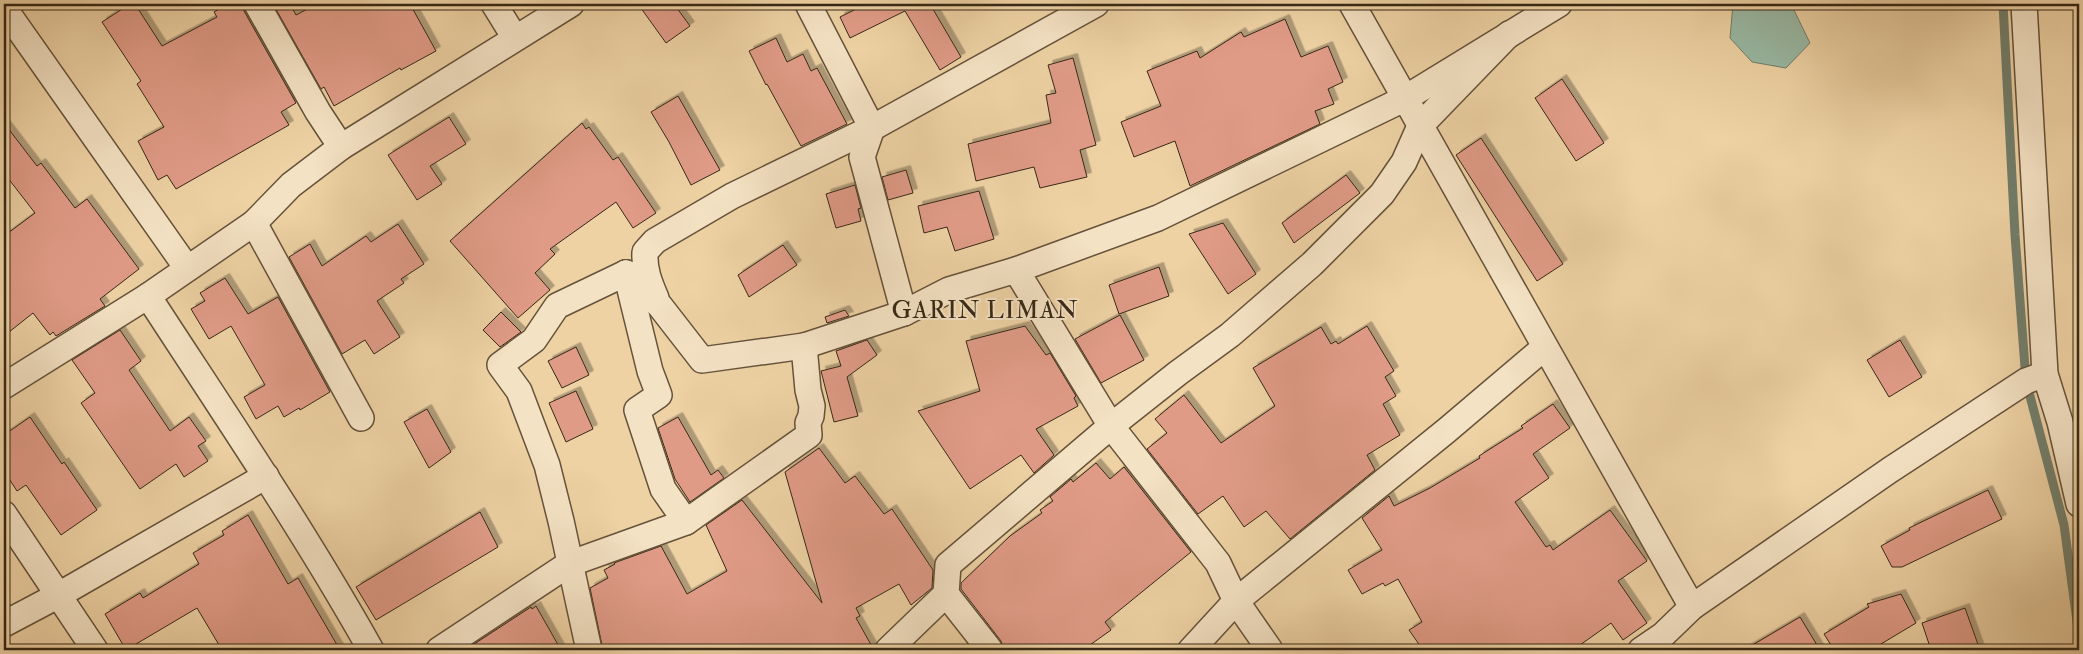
<svg xmlns="http://www.w3.org/2000/svg" width="2083" height="654" font-family="'IM FELL Double Pica',serif">
<defs>
<filter id="shadow"><feDropShadow dx="4.5" dy="-4.5" stdDeviation="0" flood-color="#0004"/></filter>
</defs>
<rect width="100%" height="100%" fill="#eed2a4"/>
<filter id="stains"><feTurbulence type="fractalNoise" baseFrequency=".004" numOctaves="4"/><feColorMatrix values="0 0 0 0 .2 0 0 0 0 .09 0 0 0 0 .02 0 0 0 .5 -.17"/></filter>
<radialGradient id="worn" r=".72"><stop offset=".6" stop-color="#630" stop-opacity="0"/><stop offset="1" stop-color="#630" stop-opacity=".3"/></radialGradient>
<polygon fill="#99b8a4" stroke="#727e6b" points="1733,4 1786,4 1792,6 1810,43 1786,68 1752,62 1730,38"/>
<g fill="none" stroke-linecap="round" stroke-linejoin="round">
<polyline stroke="#727e6b" stroke-width="9" points="2003,4 2015,235 2026,381 2064,525 2079,636"/>
</g>
<g fill="#e09b87" stroke="#372816" filter="url(#shadow)">
<polygon points="130,4 135,4 162,46 217,17 214,12 228,4 243,4 244,11 296,103 281,112 289,125 176,189 167,175 158,180 138,141 164,127 137,84 141,81 102,22"/>
<polygon points="273,4 290,4 296,15 317,4 410,4 436,51 401,70 400,68 334,106 324,87 321,89"/>
<polygon points="638,4 674,4 690,26 666,43"/>
<polygon points="866,4 930,4 961,57 940,70 905,11 850,38 840,17"/>
<polygon points="1285,19 1301,57 1328,46 1343,82 1328,89 1334,104 1315,111 1320,124 1190,186 1175,141 1134,157 1121,122 1161,106 1147,71 1197,51 1200,58 1241,32 1244,37"/>
<polygon points="776,38 787,62 803,54 811,71 817,68 847,124 801,146 767,84 766,85 749,51"/>
<polygon points="1073,58 1096,145 1080,150 1087,177 1040,188 1034,167 976,181 968,144 1051,123 1046,95 1056,93 1048,65"/>
<polygon points="1562,79 1604,143 1576,161 1535,98"/>
<polygon points="678,96 720,170 691,185 669,142 651,112"/>
<polygon points="449,117 466,144 430,166 442,184 417,200 388,155"/>
<polygon points="4,123 37,166 41,163 75,208 87,199 139,269 100,299 105,306 56,336 53,332 50,335 33,313 4,336 4,236 35,213 4,173"/>
<polygon points="582,123 586,129 589,127 613,160 618,157 656,213 633,228 616,202 550,249 555,254 535,273 550,290 518,318 450,241"/>
<polygon points="1481,138 1563,264 1537,281 1456,155"/>
<polygon points="906,170 913,193 888,200 882,177"/>
<polygon points="1346,175 1360,193 1294,243 1282,223"/>
<polygon points="855,185 861,208 858,209 861,221 836,228 826,194"/>
<polygon points="979,191 994,239 955,251 947,227 924,233 918,206"/>
<polygon points="1223,223 1256,274 1228,294 1189,234"/>
<polygon points="398,224 424,264 401,279 404,283 377,301 400,337 374,354 365,340 342,354 289,257 310,244 322,266 366,236 371,242"/>
<polygon points="783,245 797,265 749,297 738,275"/>
<polygon points="1159,267 1169,296 1119,314 1109,285"/>
<polygon points="225,278 248,314 278,297 330,392 300,410 299,408 284,417 278,406 256,419 244,397 265,385 231,326 209,339 191,309 205,301 200,293"/>
<polygon points="845,310 849,316 827,323 825,317"/>
<polygon points="501,312 521,332 500,347 483,330"/>
<polygon points="1120,315 1144,360 1101,383 1075,339"/>
<polygon points="1025,326 1046,355 1050,353 1076,396 1074,398 1078,406 1036,429 1054,455 1034,473 1021,455 970,489 918,411 980,391 966,341"/>
<polygon points="1367,326 1394,371 1385,377 1396,396 1383,404 1400,435 1367,455 1375,470 1290,539 1266,511 1244,527 1223,496 1198,514 1147,449 1167,433 1155,419 1184,395 1221,443 1275,406 1253,368 1321,327 1331,344 1336,341 1338,344"/>
<polygon points="120,330 141,361 129,370 170,431 189,417 206,441 198,446 208,461 184,477 176,464 140,489 81,403 95,393 72,360"/>
<polygon points="867,340 877,355 847,377 858,416 834,422 821,371 841,366 836,351"/>
<polygon points="1900,340 1922,377 1889,397 1867,360"/>
<polygon points="576,347 589,375 562,388 548,361"/>
<polygon points="576,391 593,429 566,442 549,403"/>
<polygon points="1553,404 1570,428 1533,454 1549,478 1515,502 1546,547 1550,545 1553,550 1610,510 1647,561 1618,581 1647,623 1623,640 1611,623 1573,650 1423,650 1409,630 1422,622 1398,579 1385,586 1383,583 1362,594 1348,570 1382,550 1362,518 1389,496 1394,506 1430,488 1480,458 1479,456 1523,428 1521,426"/>
<polygon points="427,409 451,452 429,468 404,422"/>
<polygon points="30,417 62,464 64,462 97,510 61,535 26,485 17,491 4,471 4,435"/>
<polygon points="678,417 711,475 718,470 724,478 690,502 675,479 658,428"/>
<polygon points="819,448 845,483 855,476 884,514 892,509 933,570 932,588 911,605 899,584 856,608 860,616 856,618 874,650 603,650 590,588 608,578 604,570 615,564 614,563 661,546 687,594 727,571 706,525 742,500 822,603 785,472"/>
<polygon points="1096,463 1110,479 1124,467 1191,552 1105,622 1111,630 1083,650 1004,650 1001,641 961,589 961,583 1010,536 1042,513 1040,510 1053,501 1050,497 1071,479 1073,482"/>
<polygon points="1988,490 2002,519 1902,567 1892,567 1881,546 1910,530 1909,528"/>
<polygon points="480,512 498,547 376,620 356,587"/>
<polygon points="248,515 288,584 298,578 340,650 222,650 197,608 126,650 105,614 140,593 143,598 199,564 193,553 224,535 222,531"/>
<polygon points="1901,594 1916,623 1871,650 1834,650 1824,634 1869,607 1867,604"/>
<polygon points="536,606 561,650 465,650 531,607 532,609"/>
<polygon points="1965,608 1980,650 1931,650 1922,623"/>
<polygon points="1800,617 1820,650 1744,650"/>
</g>
<g fill="none" stroke-linecap="round" stroke-linejoin="round">
<defs>
<g id="street">
<polyline points="257,4 318,112 341,147"/>
<polyline points="494,4 515,38"/>
<polyline points="808,4 872,128 862,157 904,313"/>
<polyline points="1352,4 1692,607"/>
<polyline points="2024,4 2045,374 2060,422 2079,504"/>
<polyline points="4,8 187,268"/>
<polyline points="254,223 361,418"/>
<polyline points="1016,270 1158,218 1404,99 1559,4"/>
<polyline points="626,273 660,306 702,360 804,346 904,313 949,290 1016,270 1111,426 1218,563 1236,601 1270,650"/>
<path d="M148,296C224,413 303,529 371,650"/>
<path d="M656,298C649,282 644,269 645,252L655,241L732,196L872,128L1096,4"/>
<polyline points="4,386 148,296 254,223 291,185 341,147 571,4"/>
<polyline points="4,514 95,650"/>
<polyline points="686,522 809,435 808,423 811,416 812,406 808,390 804,346"/>
<polyline points="946,594 990,650"/>
<polyline points="4,624 57,596 266,476"/>
<polyline points="439,650 569,564 686,522 663,489 637,410 659,395 650,371 626,273"/>
<polyline points="589,650 561,521 547,465 519,391 500,365 534,340 557,306 626,273"/>
<polyline points="888,650 946,594 948,565 1111,426 1178,373 1230,335 1312,264 1382,194 1404,162 1420,126 1509,34"/>
<polyline points="1191,650 1236,601 1446,431 1545,347"/>
<polyline points="1641,650 1663,635 1692,607 1890,470 2026,381 2045,374"/>
</g>
</defs>
<use href="#street" stroke="#65523a" stroke-width="28"/>
<use href="#street" stroke="#f4e2c4" stroke-width="25"/>
</g>
<g text-anchor="middle" dominant-baseline="central" stroke-width="4" stroke-linejoin="round" paint-order="stroke">
<g font-size="24" letter-spacing="1" fill="#372816" stroke="#f4e2c4">
<text x="985" y="310">GARIN LIMAN</text>
</g>
</g>
<rect width="2083" height="654" fill="none" stroke="#eed2a4" stroke-width="20"/>
<rect x="5" y="5" width="2073" height="644" fill="none" stroke="#372816" stroke-width="2.5"/>
<rect x="10" y="10" width="2063" height="634" fill="none" stroke="#372816"/>
<rect width="100%" height="100%" filter="url(#stains)"/>
<rect width="100%" height="100%" fill="url(#worn)"/>
</svg>
